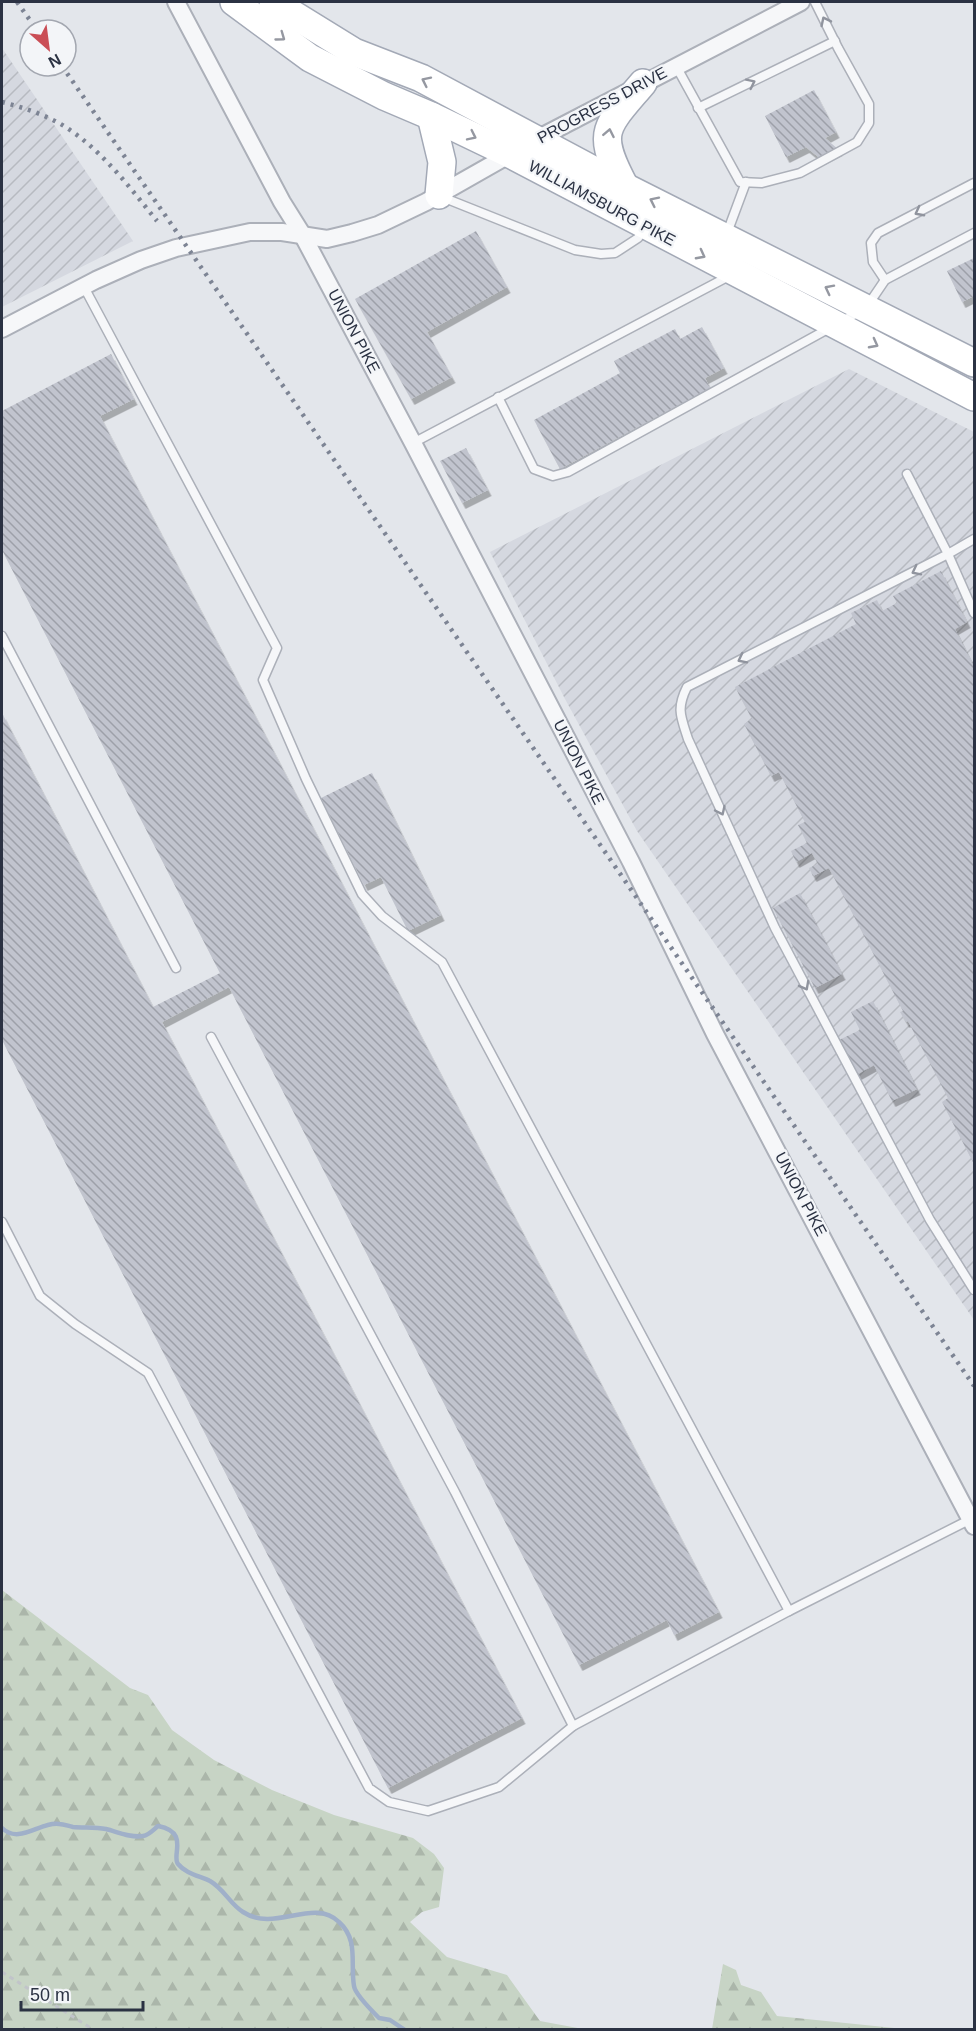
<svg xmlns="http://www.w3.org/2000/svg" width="976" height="2031" font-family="Helvetica,sans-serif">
<defs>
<pattern id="industrial-furrows" width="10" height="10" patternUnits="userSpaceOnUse" patternTransform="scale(1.5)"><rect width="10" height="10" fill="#d5d8e0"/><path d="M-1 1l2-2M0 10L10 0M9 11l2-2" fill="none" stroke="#b7bac1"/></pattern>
<pattern id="forest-firs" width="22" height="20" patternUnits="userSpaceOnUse" patternTransform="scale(1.5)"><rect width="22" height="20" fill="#c7d4c5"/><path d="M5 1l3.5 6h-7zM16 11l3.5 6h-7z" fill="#abb6aa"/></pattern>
<pattern id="building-back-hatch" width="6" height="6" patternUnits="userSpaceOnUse" patternTransform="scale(1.5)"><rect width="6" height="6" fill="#c1c4ce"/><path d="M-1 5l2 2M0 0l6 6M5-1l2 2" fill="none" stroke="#9da0a9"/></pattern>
<filter id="shadow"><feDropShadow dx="3.5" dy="6" stdDeviation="0" flood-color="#0004"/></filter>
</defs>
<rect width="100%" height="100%" fill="#e3e6eb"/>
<g fill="url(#industrial-furrows)">
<polygon points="2,48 133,241 2,307"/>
<polygon points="849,369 974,432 974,1320 637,831 565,699 490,552"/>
</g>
<g fill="url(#forest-firs)">
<polygon points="2,1590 130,1688 148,1695 172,1730 214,1760 272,1790 334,1815 413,1838 434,1854 444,1868 439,1907 422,1912 410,1922 447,1957 507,1975 540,2021 583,2029 2,2029"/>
<polygon points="723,1964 736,1970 741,1985 761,1992 777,2016 904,2029 712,2029"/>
</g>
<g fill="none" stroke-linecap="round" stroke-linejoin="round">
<path stroke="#a0b0c9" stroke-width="4.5" d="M2,1828C19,1845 41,1821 59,1824C64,1824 68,1826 73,1827C84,1828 95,1827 106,1829C118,1832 130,1838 143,1836C149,1835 153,1830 158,1826C190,1832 171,1856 178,1864C186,1874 200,1876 210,1881C224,1889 230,1904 243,1912C275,1933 313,1897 339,1922C359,1940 350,1963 354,1986C355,1994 373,2012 379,2018L390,2020L405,2030"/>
</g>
<g fill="url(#building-back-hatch)" filter="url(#shadow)">
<polygon points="814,90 836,132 825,138 839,150 821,159 806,147 786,157 765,116"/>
<polygon points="476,231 507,287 427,332 452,377 411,399 355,299"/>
<polygon points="974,258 974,296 962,302 947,271"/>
<polygon points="702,327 724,368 705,378 710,388 560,469 534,420 620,373 614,361 675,329 680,339"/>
<polygon points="111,354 134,399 100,416 719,1612 674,1635 667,1620 579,1665 229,987 162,1022 522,1718 388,1788 2,1040 2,713 153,1007 220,973 2,550 2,411"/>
<polygon points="466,448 488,490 462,503 440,461"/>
<polygon points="941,571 967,622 955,629 974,667 974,1164 942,1102 948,1098 908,1021 906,1022 900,1012 903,1011 829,868 813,876 809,868 818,864 812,853 796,862 791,851 807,843 798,825 805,822 779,772 771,776 744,724 752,719 735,687 856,624 851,613 877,600 882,611 897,603 893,596"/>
<polygon points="372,773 441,915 408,931 381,877 364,885 321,798"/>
<polygon points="800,893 842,974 815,988 773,908"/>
<polygon points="873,1001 917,1089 892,1101 874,1065 856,1075 839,1040 860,1030 851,1012"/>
</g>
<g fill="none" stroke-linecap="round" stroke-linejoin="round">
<defs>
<g id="lane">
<polyline points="676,66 740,182 762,183 800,173 857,142 869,123 869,104 838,48 815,2"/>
<polyline points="698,108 835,41"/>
<polyline points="442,197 575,250 601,254 615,253 638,238 644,229"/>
<polyline points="727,233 746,182"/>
<polyline points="885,280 873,262 871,243 878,233 974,183"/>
<polyline points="498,397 534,469 553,476 568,472 866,308 885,280 974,233"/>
<polyline points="413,443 731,275"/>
<polyline points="907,474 948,554 974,539"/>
<path d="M974,613L948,554L687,687C676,709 681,717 688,739L775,928L930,1220L974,1290"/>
<polyline points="2,636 176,968"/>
<polyline points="211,1037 455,1492 573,1726"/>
<polyline points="2,1222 40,1296 75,1324 148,1373 369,1788 389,1802 428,1811 499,1787 573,1726 789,1611 442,962 382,916 362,894 306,779 263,680 277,648 84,287"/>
<polyline points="789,1611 971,1519"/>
</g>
<g id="street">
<polyline points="176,2 282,202 302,234 413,443 631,862 715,1034 974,1526"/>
<polyline points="2,329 96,280 141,260 176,248 250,232 282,232 327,239 352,233 378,225 426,202 537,139 801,2"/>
</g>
<g id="primary">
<polyline points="234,2 310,58 384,96 431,116 510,154 974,397"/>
<polyline points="273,2 354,52 421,78 625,187 974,363"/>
<polyline points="431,116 442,162 439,195"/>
<path d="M625,187C595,131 605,128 643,83"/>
</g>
</defs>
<use href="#lane" stroke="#acb0b9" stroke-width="11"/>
<use href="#street" stroke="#acb0b9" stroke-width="20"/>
<use href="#primary" stroke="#a3a9b6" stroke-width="30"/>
<polyline stroke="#c1c4ca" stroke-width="3" stroke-dasharray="4.5 4.5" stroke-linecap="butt" points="2,1972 94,2030"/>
<use href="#lane" stroke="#f6f7f9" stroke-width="8"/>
<use href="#street" stroke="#f6f7f9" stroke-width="16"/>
<use href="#primary" stroke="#fff" stroke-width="27"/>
<g stroke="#7d8494" stroke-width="4.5" stroke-dasharray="3 6" stroke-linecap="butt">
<polyline points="17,2 37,30"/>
<polyline points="62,66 974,1386"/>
<path d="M2,102C25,108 50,116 70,130C105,154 131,189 157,221"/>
</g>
</g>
<defs><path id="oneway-chevron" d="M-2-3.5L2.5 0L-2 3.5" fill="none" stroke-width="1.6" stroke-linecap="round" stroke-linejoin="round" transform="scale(1.5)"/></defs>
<g stroke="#90949e">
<use href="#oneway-chevron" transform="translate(825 21) rotate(-116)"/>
<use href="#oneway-chevron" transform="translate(751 83) rotate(-26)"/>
<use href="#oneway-chevron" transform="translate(919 212) rotate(152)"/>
<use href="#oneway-chevron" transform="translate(916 571) rotate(153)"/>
<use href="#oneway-chevron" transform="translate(742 659) rotate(153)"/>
<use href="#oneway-chevron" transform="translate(721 811) rotate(65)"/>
<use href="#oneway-chevron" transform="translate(805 986) rotate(62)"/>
</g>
<g stroke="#9598a1">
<use href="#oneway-chevron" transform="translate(281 37) rotate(36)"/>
<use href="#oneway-chevron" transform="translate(426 81) rotate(-154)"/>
<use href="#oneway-chevron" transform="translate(609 133) rotate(-79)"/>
<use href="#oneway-chevron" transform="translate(472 136) rotate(26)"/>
<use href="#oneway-chevron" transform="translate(654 201) rotate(-154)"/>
<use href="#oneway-chevron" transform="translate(701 255) rotate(28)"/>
<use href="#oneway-chevron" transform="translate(829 289) rotate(-153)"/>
<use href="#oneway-chevron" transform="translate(874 344) rotate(28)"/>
</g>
<g text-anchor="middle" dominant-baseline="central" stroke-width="4.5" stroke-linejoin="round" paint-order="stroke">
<g font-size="16" fill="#2b3243" stroke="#f3f5f8">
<text transform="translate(602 105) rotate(-28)">PROGRESS DRIVE</text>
<text transform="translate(602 203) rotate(28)">WILLIAMSBURG PIKE</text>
<text transform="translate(354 331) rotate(62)">UNION PIKE</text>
<text transform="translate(579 762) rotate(63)">UNION PIKE</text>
<text transform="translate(801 1194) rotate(62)">UNION PIKE</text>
</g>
</g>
<rect width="976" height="2031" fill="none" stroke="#2b3243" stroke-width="6"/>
<g transform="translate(48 48) rotate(152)"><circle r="28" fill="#f3f5f8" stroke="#a3a7b0" stroke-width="1.5"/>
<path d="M0-4.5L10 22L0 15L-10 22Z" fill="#ca4e56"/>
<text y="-9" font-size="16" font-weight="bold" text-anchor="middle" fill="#2b3243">N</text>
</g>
<path d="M21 2001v9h122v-9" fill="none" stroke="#2b3243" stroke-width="3"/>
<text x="30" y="2001" font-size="18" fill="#2b3243" stroke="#f3f5f8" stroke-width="4.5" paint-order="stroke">50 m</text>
</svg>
